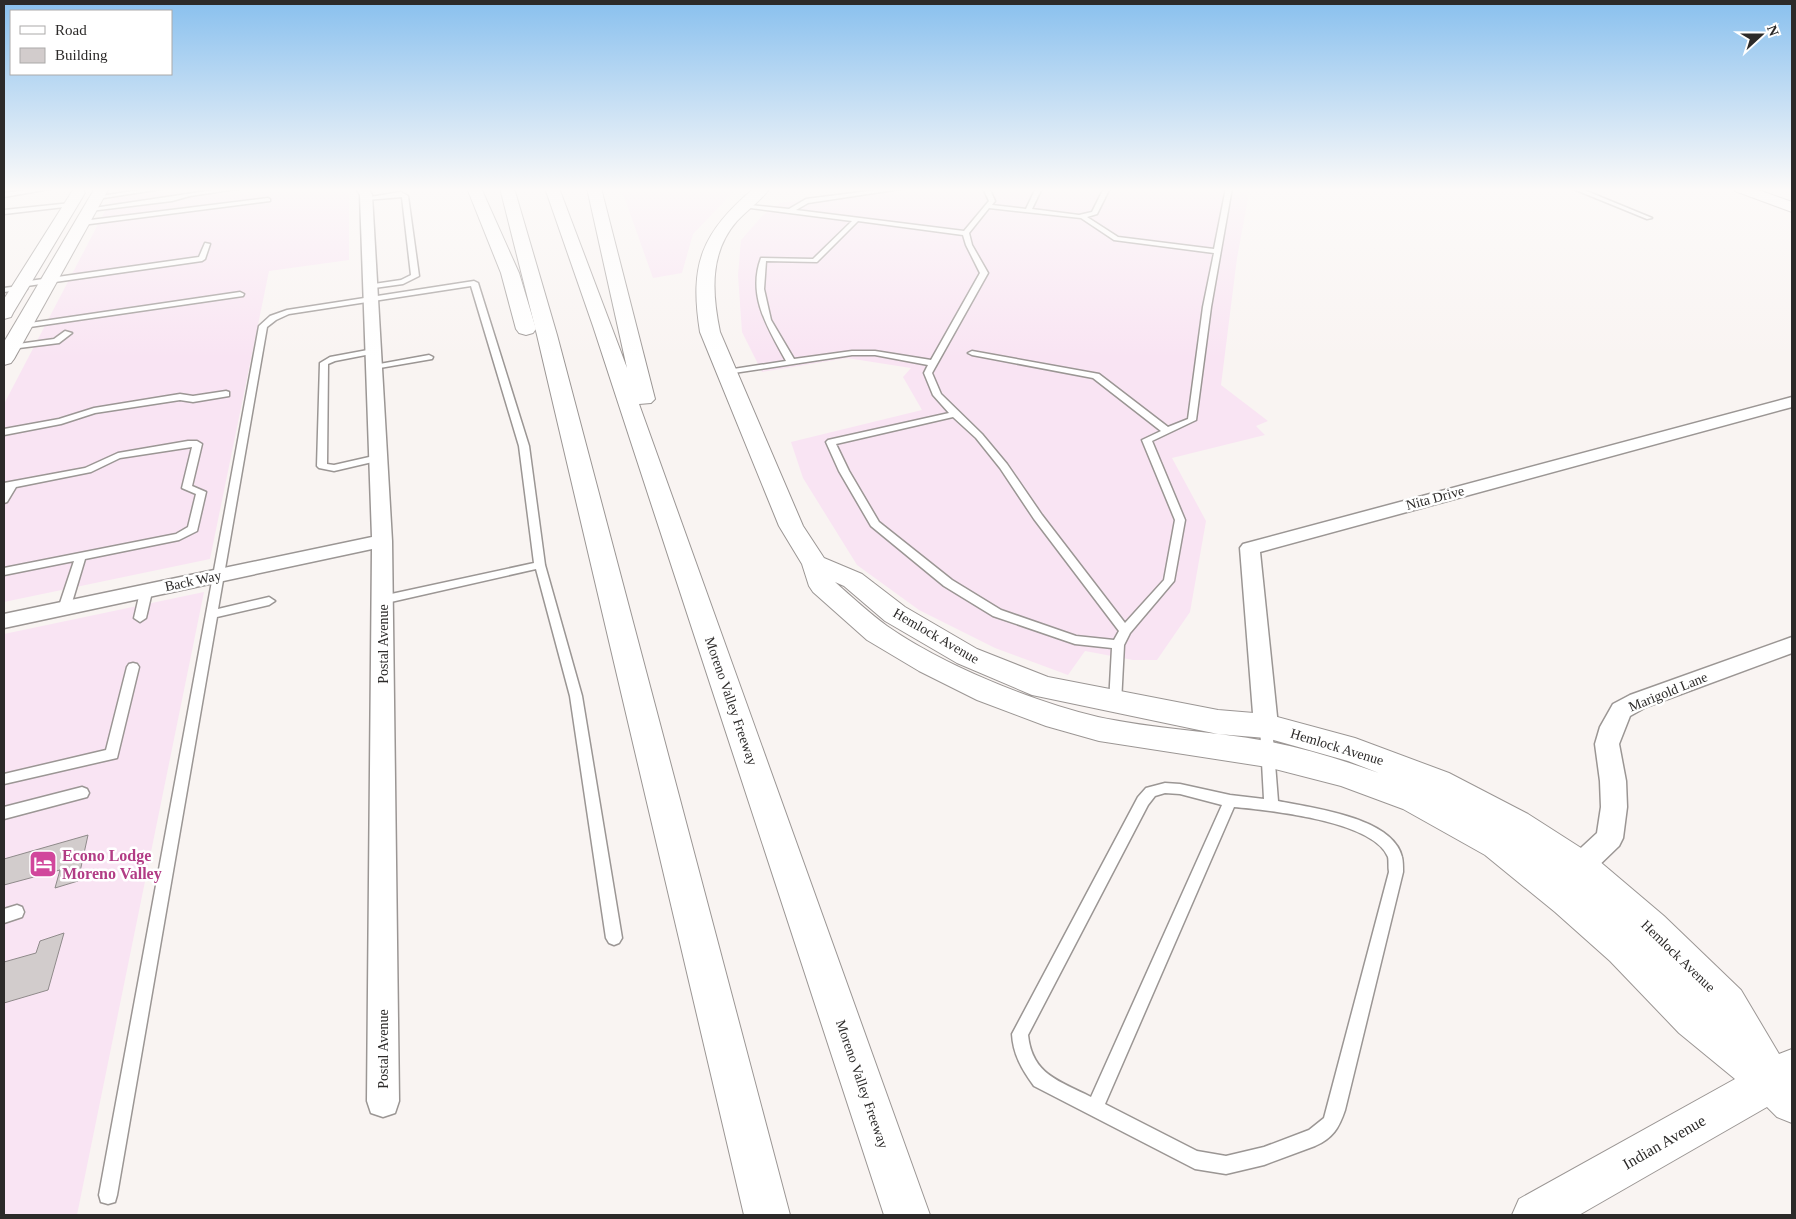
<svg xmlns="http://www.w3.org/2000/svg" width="1796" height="1219" font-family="Georgia,serif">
<rect width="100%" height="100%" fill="#f9f4f2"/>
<g fill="#f9e4f3">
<polygon points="117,188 345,188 349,194 349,260 269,271 210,559 4,602 4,404"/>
<polygon points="621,188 737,188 693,234 682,273 653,278"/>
<polygon points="892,188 1250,188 1237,258 1221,385 1268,421 1256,426 1265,435 1172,458 1206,521 1190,612 1157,660 1133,660 1085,651 1068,675 995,648 919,610 857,565 803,478 791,442 922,410 903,377 911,368 847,358 762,372 742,332 738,275 741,240 763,215 780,203"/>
<polygon points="204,592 77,1215 4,1215 4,634"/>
</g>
<g fill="#d2cccc" stroke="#8f8a8a">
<polygon points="88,835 78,881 55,888 60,870 4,885 4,859"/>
<polygon points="64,933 48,990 4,1003 4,962 36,953 40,941"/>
</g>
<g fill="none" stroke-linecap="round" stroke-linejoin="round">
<defs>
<g id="lane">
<polygon points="41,188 55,188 4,197 4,193"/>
<polygon points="153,188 168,188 97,199 94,197"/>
<polygon points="227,188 243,188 190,196 172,201 90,211 87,209"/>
<path d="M892,188H907L808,203L796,210L964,231L989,201L983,188H989L995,201L992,205L1026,209L1036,188H1042L1032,209L1079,215L1092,212L1104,188H1110L1097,214L1087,217L1118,237L1214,249L1226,188H1232L1211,307L1196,420L1152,441L1185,520L1174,581L1130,633L1124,645L1121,703L1119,706H1111L1109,703L1112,648L1075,644L993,616L944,586L871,526L839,471L826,442L828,440L949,413L933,395L924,373L928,365L875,355H852L727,374L723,372L727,370L786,361C768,328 747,296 761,258L813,259L852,221L743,207L741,206V204L789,209L806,199ZM989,208L1081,218L1114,240L1214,253L1203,307L1188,419L1168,427L1099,374L972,351L968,353L972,355L1093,378L1161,431L1142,440L1175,520L1164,580L1125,623L1042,515L1007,464L982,434L941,394L932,373L988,273L972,245L969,233ZM858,221L963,235L966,245L980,273L931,360L875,351H852L794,359L771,320L764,289L766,261L817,262ZM953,417L976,438L1000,468L1034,519L1119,631L1114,640L1076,636L1001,610L952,580L879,522L849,471L836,444Z"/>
<polygon points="1571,188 1579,188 1652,218 1647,219"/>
<polygon points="401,192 408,196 419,276 403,284 367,289 367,285 401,280 411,275 402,197 366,200 363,198"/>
<polygon points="268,198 270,199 270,201 82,225 79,223 82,221"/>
<polygon points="71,203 73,204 73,206 4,214 4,210"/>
<polygon points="205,243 210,244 205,259 202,261 27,286 27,289 4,292 4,288 19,286 19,282 22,282 199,257"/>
<polygon points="474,281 478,283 529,446 545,565 582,696 622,938 619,943 614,945 609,943 606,938 570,696 536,569 382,604 376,600 382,596 534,563 519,446 471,286 289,314 276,320 267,327 218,609 269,597 275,601 269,605 217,617 117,1195 115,1202 108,1204 101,1202 99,1195 259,326 270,316 287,310"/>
<polygon points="240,292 244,294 243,296 23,328 19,326 23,324"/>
<polygon points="65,331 72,333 59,343 11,349 7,347 11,345 54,339"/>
<polygon points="373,349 376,349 376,353 335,361 328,364 327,464 334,465 378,455 383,458 381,460 334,471 319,468 317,466 320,363 330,357"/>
<polygon points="429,355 433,357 432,359 374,369 370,367 374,365"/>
<polygon points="226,391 229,392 229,396 193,402 180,400 95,413 61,424 4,435 4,429 59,419 94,408 180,394 193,396"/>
<polygon points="188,441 197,441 202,444 192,486 206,492 197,531 179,540 85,559 70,609 64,613 58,609 74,561 4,575 4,568 176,534 188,527 196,494 182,488 192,447 120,458 91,472 16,487 7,502 4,503 4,483 85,468 118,453"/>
<polygon points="146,588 152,592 146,618 140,622 134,618 140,592"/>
<polygon points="133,663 137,664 139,667 117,758 4,784 4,774 106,750 127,667 129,664"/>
<path d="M1266,721L1270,723L1272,726L1278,801C1311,808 1393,817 1402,857C1403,861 1403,867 1403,872L1345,1110C1339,1128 1333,1138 1315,1146L1264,1165L1226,1174L1195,1169L1034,1086C1022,1070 1013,1054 1012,1034L1138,797L1146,788L1165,783L1180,784L1230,795L1264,799L1260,726L1262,723ZM1165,793L1180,794L1222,805L1091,1097C1060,1081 1032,1075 1028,1035L1148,805L1155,796ZM1234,807C1269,810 1374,821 1388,857C1389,861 1388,867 1389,872L1324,1118L1309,1130L1264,1147L1226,1156L1197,1151L1105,1104Z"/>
<polygon points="82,787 87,789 89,793 87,797 4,819 4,807"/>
<polygon points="17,905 22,907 24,912 22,917 4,923 4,909"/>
</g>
<g id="street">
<polygon points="356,188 368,188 372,195 392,541 399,1101 395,1113 383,1117 371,1113 367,1101 372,549 4,628 4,614 372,537 360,195"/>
<polygon points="1792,397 1792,407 1260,552 1278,726 1274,733 1266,735 1258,733 1254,726 1240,548 1243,544"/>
<polygon points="1792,637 1792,653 1646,707 1630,716 1619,744 1626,781 1627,807 1623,838 1619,846 1590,874 1580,878 1570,874 1566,866 1570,858 1597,833 1601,807 1600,781 1595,744 1600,727 1613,704 1630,695"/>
</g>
<g id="secondary">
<polygon points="95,188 109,188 14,359 11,363 4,365 4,342"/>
<path d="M754,188H770C762,200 747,210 737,221C709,253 712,293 720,332L803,526L824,558L862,574L905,607L977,649L1048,677L1218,710L1266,714L1355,738L1449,773L1528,814L1592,855L1664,916L1741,990L1779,1054L1792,1049V1123L1777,1117L1767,1107L1579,1215H1512L1519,1199L1735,1079L1679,1033L1610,961L1555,912L1485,855L1403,809L1341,786L1267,767L1099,741L1046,726L977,700L919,671L867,640L813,592L809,586L802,564L779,526L700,332C689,263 702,233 754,188ZM835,582L844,586L885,621L957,663L1032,695L1218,734L1266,738L1348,761L1379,773C1342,760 1304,748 1266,741C1211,731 1153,729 1098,717C1031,701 943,665 887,626C869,613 852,597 835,582Z"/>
<polygon points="1733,188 1753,188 1792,202 1792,212 1735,191"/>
<polygon points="78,189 83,190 85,193 13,313 11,317 4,319 4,299 71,193 73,190"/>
</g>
<g id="highway">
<polygon points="467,188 481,188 519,273 536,329 533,333 526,335 519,333 516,329 501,273"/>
<polygon points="500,188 514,188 557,335 790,1215 744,1215 537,335"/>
<polygon points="545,188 559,188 627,368 587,188 601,188 655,399 651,403 639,404 930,1215 884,1215 593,326"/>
</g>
</defs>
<use href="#lane" stroke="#9b9694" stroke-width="3"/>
<use href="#street" stroke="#9b9694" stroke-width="3"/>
<use href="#secondary" stroke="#9b9694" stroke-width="2"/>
<use href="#highway" stroke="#9b9694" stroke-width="2"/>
<use href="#lane" fill="#fff" fill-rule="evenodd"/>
<use href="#street" fill="#fff" fill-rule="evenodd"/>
<use href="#secondary" fill="#fff" fill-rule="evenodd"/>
<use href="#highway" fill="#fff" fill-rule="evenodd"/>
</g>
<linearGradient id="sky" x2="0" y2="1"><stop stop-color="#89c0ee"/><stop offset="0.53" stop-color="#fcfaf9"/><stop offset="1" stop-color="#fcfaf9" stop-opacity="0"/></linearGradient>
<rect width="1796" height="358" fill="url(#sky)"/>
<defs>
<symbol id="hotel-square" viewBox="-11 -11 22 22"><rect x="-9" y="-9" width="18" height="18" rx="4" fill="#d1479c" stroke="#fff"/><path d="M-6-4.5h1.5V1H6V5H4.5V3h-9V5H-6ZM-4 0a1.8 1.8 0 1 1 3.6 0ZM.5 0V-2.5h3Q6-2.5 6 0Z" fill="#fff"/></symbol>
</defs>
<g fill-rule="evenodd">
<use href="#hotel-square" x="27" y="848" width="32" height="32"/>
</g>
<g text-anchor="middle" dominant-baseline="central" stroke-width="5" stroke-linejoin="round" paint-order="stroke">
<g font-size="14" fill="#2c2a29" stroke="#fff">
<text transform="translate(1435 498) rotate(-15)">Nita Drive</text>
<text transform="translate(193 581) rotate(-12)">Back Way</text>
<text transform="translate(936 636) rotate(30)">Hemlock Avenue</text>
<text transform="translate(383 644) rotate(-90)">Postal Avenue</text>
<text transform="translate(1668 692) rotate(-22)">Marigold Lane</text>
<text transform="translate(731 701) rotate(71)">Moreno Valley Freeway</text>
<text transform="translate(1337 747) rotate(17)">Hemlock Avenue</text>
<text transform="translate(1678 956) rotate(44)">Hemlock Avenue</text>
<text transform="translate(383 1049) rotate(-90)">Postal Avenue</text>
<text transform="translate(862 1084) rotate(71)">Moreno Valley Freeway</text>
</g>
<g font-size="16" font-weight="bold" fill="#b23c85" stroke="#fff" text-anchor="start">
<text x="62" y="855">Econo Lodge<tspan x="62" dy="18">Moreno Valley</tspan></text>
</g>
<g font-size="16" fill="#2c2a29" stroke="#fff">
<text transform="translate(1664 1142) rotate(-30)">Indian Avenue</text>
</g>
</g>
<rect width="1796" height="1219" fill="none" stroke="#2c2a29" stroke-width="10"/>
<rect x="10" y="10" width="162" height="65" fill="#ffffff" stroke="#abaaa9"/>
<rect x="20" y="26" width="25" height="8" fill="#ffffff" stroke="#abaaa9"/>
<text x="55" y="35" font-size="15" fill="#2c2a29">Road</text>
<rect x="20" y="48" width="25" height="15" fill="#d2cccc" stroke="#abaaa9"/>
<text x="55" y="60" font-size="15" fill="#2c2a29">Building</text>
<g transform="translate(1761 35) rotate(69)" stroke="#ffffff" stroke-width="4" paint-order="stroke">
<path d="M0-4L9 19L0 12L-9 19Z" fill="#2c2a29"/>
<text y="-8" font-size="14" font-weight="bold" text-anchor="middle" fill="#2c2a29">N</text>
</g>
</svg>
